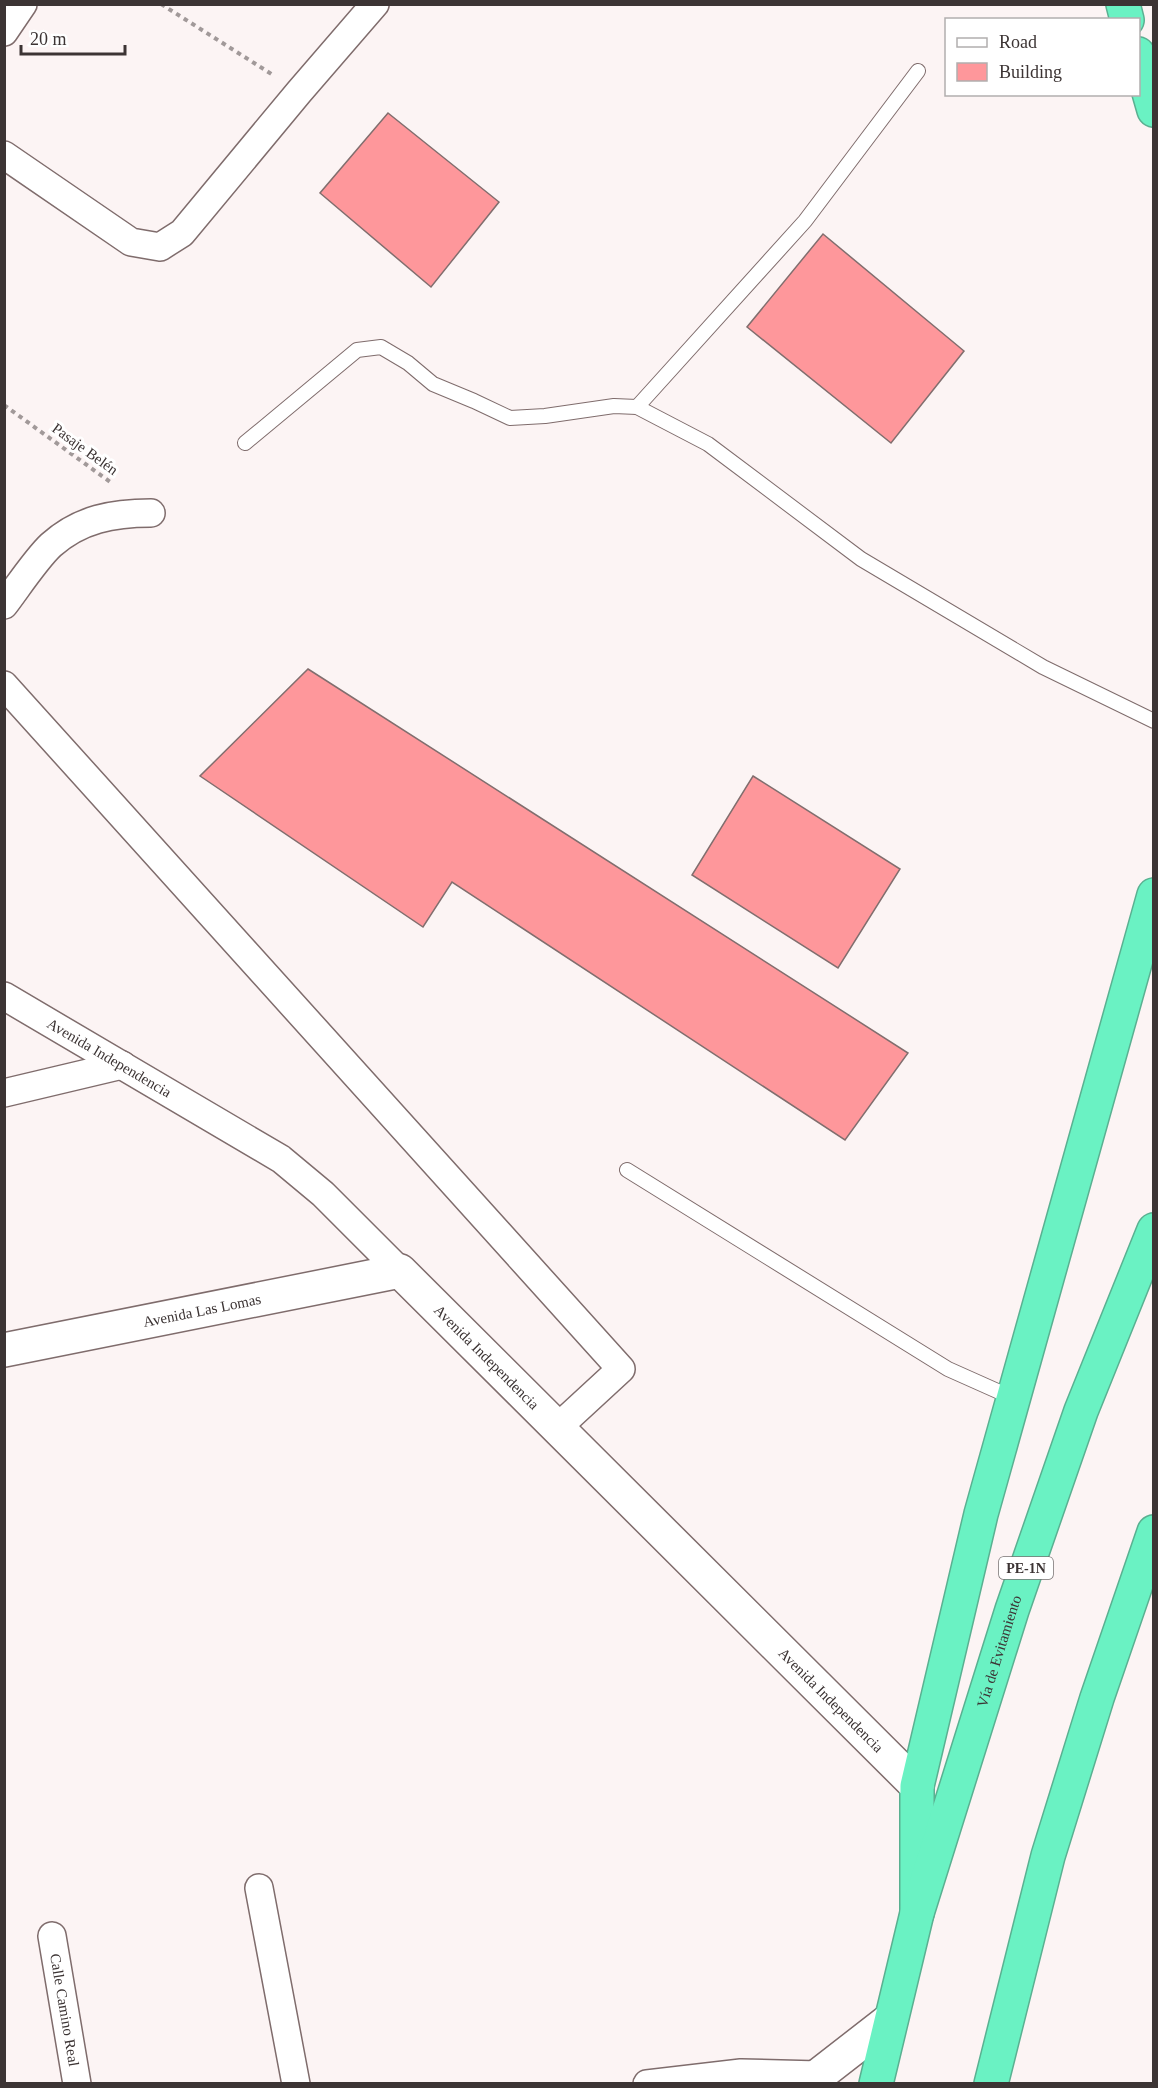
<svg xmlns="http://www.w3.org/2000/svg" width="1158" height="2088" font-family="'Times New Roman',serif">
<rect width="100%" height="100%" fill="#fcf4f4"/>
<g fill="#fe979b" stroke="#816e6e" stroke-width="1.5">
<polygon points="388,113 499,202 431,287 320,193"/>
<polygon points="823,234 964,351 891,443 747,327"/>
<polygon points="308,669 908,1053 845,1140 452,882 423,927 200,776"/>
<polygon points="753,776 900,869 838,968 692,875"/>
</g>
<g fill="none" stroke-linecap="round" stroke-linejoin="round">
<defs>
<g id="service">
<polyline points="637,407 805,221 918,71"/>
<polyline points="245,443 357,350 381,347 408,363 433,384 474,401 510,418 545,416 614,406 637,407 708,444 861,559 1043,667 1154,721"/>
<polyline points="627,1170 948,1369 1013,1398"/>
</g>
<g id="minor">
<polyline points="4,32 23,4"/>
<polyline points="4,155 131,242 160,247 182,233 299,92 375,4"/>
<path d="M4,605C17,588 36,559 51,545C80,519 113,513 151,513"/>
<polyline points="4,685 621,1369 557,1428"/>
<path id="s1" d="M4,996L281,1159L323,1194L400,1271"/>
<polyline points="4,1093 122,1065"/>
<polyline points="259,1888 296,2084"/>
<path id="s2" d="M52,1936L77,2084"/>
<polyline points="647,2084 741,2073 819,2075"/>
</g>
<polyline id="tertiary" points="814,2084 819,2075 891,2019"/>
<g id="secondary">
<path id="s3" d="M4,1350L400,1271L917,1786"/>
</g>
<g id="motorway">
<polyline points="1123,4 1127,20"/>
<polyline points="1138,54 1154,110"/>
<polyline points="917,1913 917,1786 981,1514 1154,895"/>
<path id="s4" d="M876,2084L917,1913L1012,1610L1081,1411L1154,1230"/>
<polyline points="991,2084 1048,1856 1097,1698 1154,1532"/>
</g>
</defs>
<use href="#service" stroke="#7f6c6c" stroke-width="16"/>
<use href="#minor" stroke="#7f6c6c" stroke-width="30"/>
<use href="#tertiary" stroke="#7f6c6c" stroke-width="36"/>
<use href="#secondary" stroke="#7f6c6c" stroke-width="36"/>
<use href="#motorway" stroke="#5ab091" stroke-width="36"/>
<g stroke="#a19999" stroke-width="4" stroke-dasharray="4.5 4.5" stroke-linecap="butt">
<polyline points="161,4 273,75"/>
<polyline points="4,405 113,484"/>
</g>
<use href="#service" stroke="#fff" stroke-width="14"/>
<use href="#minor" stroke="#fff" stroke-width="27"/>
<use href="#tertiary" stroke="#fff" stroke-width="33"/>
<use href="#secondary" stroke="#fff" stroke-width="33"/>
<use href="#motorway" stroke="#6af2c3" stroke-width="33"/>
</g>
<g text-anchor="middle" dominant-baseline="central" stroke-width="6" stroke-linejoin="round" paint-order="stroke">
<rect fill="#fff" stroke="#767171" stroke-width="1.5" x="999" y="1557" width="54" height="22" rx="4.5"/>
<g font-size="14" font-weight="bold" fill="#3c3434">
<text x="1026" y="1568">PE-1N</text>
</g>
<g font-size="15" fill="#3c3434" stroke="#fff">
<text transform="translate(85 449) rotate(36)">Pasaje Belén</text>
<text stroke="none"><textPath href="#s1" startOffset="122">Avenida Independencia</textPath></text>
<text stroke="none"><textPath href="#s3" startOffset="202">Avenida Las Lomas</textPath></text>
<text stroke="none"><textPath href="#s3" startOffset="526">Avenida Independencia</textPath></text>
<text stroke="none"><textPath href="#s4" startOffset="450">Vía de Evitamiento</textPath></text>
<text stroke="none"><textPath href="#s3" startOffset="1012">Avenida Independencia</textPath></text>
<text stroke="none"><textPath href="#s2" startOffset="75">Calle Camino Real</textPath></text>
</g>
</g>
<rect width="1158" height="2088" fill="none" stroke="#3c3434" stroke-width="12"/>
<rect x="945" y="18" width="195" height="78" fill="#ffffff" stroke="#b1aeae" stroke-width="1.5"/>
<rect x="957" y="38" width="30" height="9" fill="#ffffff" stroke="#b1aeae" stroke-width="1.5"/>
<text x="999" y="48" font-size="18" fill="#3c3434">Road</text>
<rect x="957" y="63" width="30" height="18" fill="#fe979b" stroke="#b1aeae" stroke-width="1.5"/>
<text x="999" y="78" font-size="18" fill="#3c3434">Building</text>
<path d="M21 45v9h104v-9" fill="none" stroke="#3c3434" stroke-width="3"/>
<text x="30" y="45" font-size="18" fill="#3c3434" stroke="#ffffff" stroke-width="4.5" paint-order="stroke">20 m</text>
</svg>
